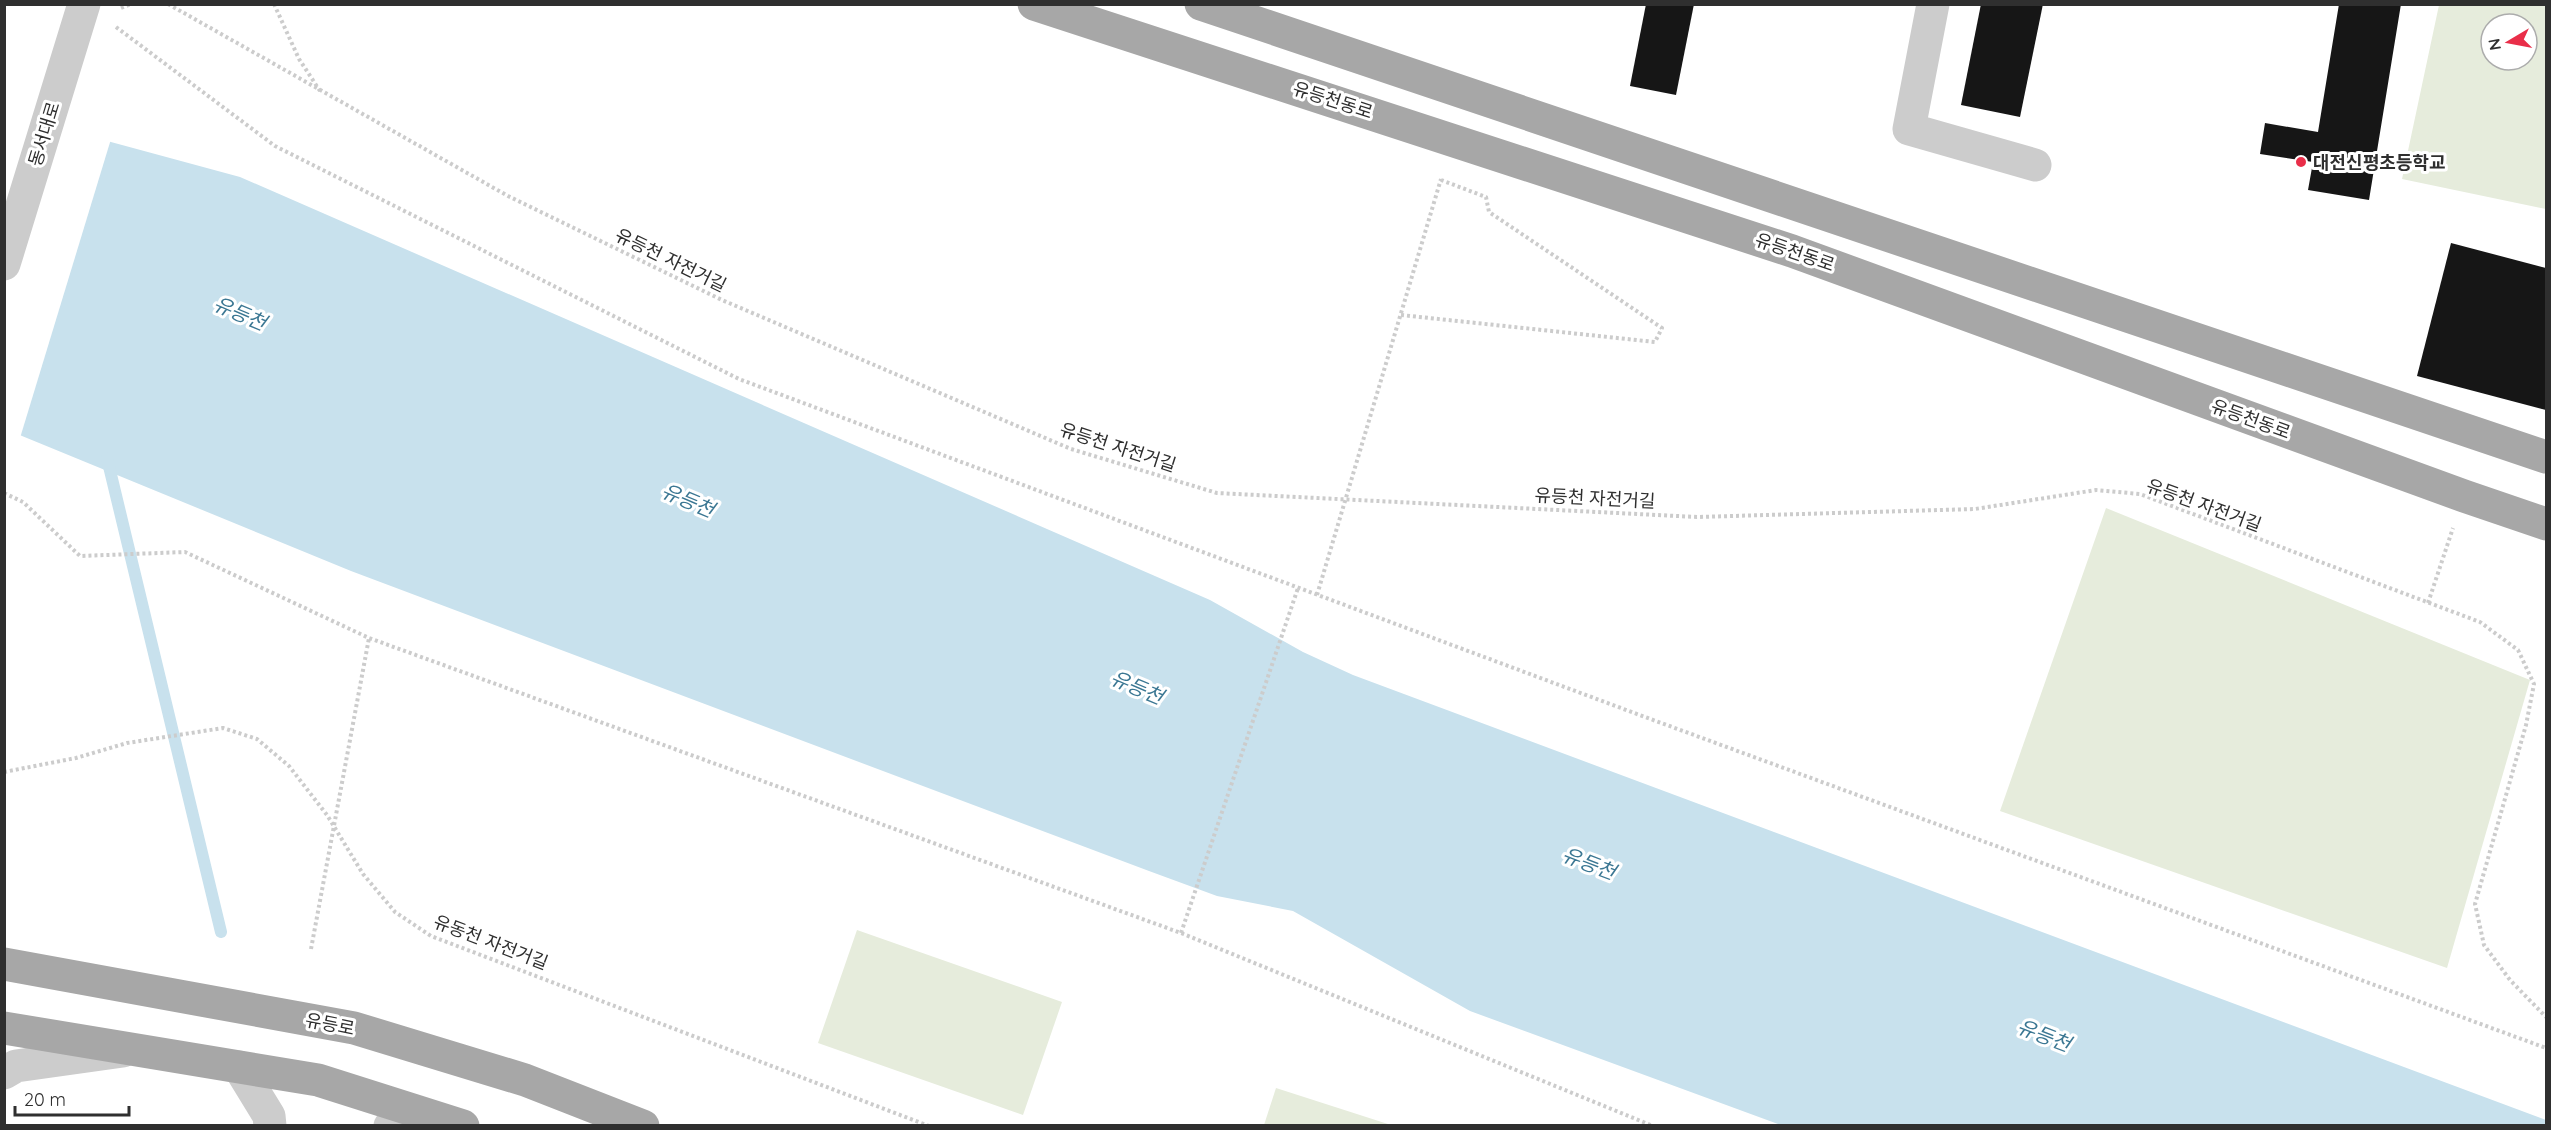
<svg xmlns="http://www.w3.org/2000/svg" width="2551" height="1130" font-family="Quicksand,'Noto Sans KR',sans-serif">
<rect width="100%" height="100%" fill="#fff"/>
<g fill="#e6ecdc" fill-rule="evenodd">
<path d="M2439,5H2546V209L2402,179ZM2491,24H2527V60H2491Z"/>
<polygon points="2106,508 2530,680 2447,968 2000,811"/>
<polygon points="857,930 1062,1002 1023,1115 818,1043"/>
<polygon points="1276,1088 1391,1125 1264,1125"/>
</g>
<polygon fill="#c8e1ed" points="4,113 240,177 1210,600 1303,652 1353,675 2546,1120 2546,1125 1781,1125 1470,1011 1293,911 1217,896 1149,871 351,571 5,429"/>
<polygon fill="#fff" points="4,110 111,139 20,438 4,432"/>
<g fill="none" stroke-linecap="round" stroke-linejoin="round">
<polyline stroke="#c8e1ed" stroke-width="12" points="107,458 221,932"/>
</g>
<g fill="#161616">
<polygon points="1646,4 1694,4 1676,95 1630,86"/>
<polygon points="1981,4 2043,4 2020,117 1961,105"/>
<polygon points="2339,4 2401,4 2369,200 2308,190 2313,162 2260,154 2265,123 2318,132"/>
<polygon points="2451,243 2546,268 2546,410 2417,376"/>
</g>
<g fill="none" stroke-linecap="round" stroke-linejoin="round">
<g stroke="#ccc" stroke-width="4" stroke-dasharray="3 3" stroke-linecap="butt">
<polyline points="168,4 508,196 722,300 1071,449 1217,493 1697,517 1975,509 2096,490 2140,494 2480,622 2518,650 2534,684 2526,725 2475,904 2484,945 2510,980 2546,1017"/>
<polyline points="274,4 299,59 320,91"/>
<polyline points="121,8 131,4"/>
<polyline points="116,27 275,146 739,379 1645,717 2546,1048"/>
<polyline points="1401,315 1655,342 1662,328 1489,212 1486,197 1441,180"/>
<polyline points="4,493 23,502 80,556 185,552 369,638 1181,933 1653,1126"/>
<polyline points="1317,595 1441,179"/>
<polyline points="2428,603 2453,528"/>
<polyline points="4,772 76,758 127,743 223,728 257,739 289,766 327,815 363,874 395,912 431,936 929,1126"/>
<polyline points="1181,933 1298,588"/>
<polyline points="311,949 369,638"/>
</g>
<g stroke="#ccc" stroke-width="33">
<polyline points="1933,4 1909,129 2035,165"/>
<polyline points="239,1067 269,1116 270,1126"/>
<polyline points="4,1073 16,1066 123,1051"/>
<polyline points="390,1126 399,1122 412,1126"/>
</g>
<g stroke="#a7a7a7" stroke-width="33">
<polyline points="1034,4 1792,251 2464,496 2546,524"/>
<polyline points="1201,4 2546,457"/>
<polyline points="4,964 354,1028 525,1080 643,1126"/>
<polyline points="4,1028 318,1080 463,1126"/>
</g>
<polyline stroke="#ccc" stroke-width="33" points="4,264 84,4"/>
</g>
<circle fill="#e92e49" stroke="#fff" stroke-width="2" cx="2301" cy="162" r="6"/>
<g text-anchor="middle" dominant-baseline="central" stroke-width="6" stroke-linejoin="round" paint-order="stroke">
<g font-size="18" fill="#2f2f2f" stroke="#fff">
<text transform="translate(1333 100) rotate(18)">유등천동로</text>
<text transform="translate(44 134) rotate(-73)">동서대로</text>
<text transform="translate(1795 252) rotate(19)">유등천동로</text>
<text transform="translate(671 260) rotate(26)">유등천 자전거길</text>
<text transform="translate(2251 419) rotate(20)">유등천동로</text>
<text transform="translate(1118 447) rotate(18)">유등천 자전거길</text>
<text transform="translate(1595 498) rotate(3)">유등천 자전거길</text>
<text transform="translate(2204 505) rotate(20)">유등천 자전거길</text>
<text transform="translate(491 942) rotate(21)">유동천 자전거길</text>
<text transform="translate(330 1024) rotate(11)">유등로</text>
</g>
<g font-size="18" font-weight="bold" fill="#2f2f2f" stroke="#fff" text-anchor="start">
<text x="2313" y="162">대전신평초등학교</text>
</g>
<g font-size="20" font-style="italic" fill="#3b7793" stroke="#fff">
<text transform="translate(240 313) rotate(23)">유등천</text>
<text transform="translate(688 500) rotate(23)">유등천</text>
<text transform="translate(1137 687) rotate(23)">유등천</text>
<text transform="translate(1589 863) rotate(21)">유등천</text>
<text transform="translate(2044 1035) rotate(21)">유등천</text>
</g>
</g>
<rect width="2551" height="1130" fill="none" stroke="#2f2f2f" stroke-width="12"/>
<g transform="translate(2509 42) rotate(260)"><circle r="28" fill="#ffffff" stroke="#acacac" stroke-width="1.5"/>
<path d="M0-4.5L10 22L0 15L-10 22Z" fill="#e92e49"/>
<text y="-9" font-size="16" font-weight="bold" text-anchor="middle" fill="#2f2f2f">N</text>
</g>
<path d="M15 1106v9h114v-9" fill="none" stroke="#2f2f2f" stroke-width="3"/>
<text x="24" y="1106" font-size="18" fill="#2f2f2f" stroke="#ffffff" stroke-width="4.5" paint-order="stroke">20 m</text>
</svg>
